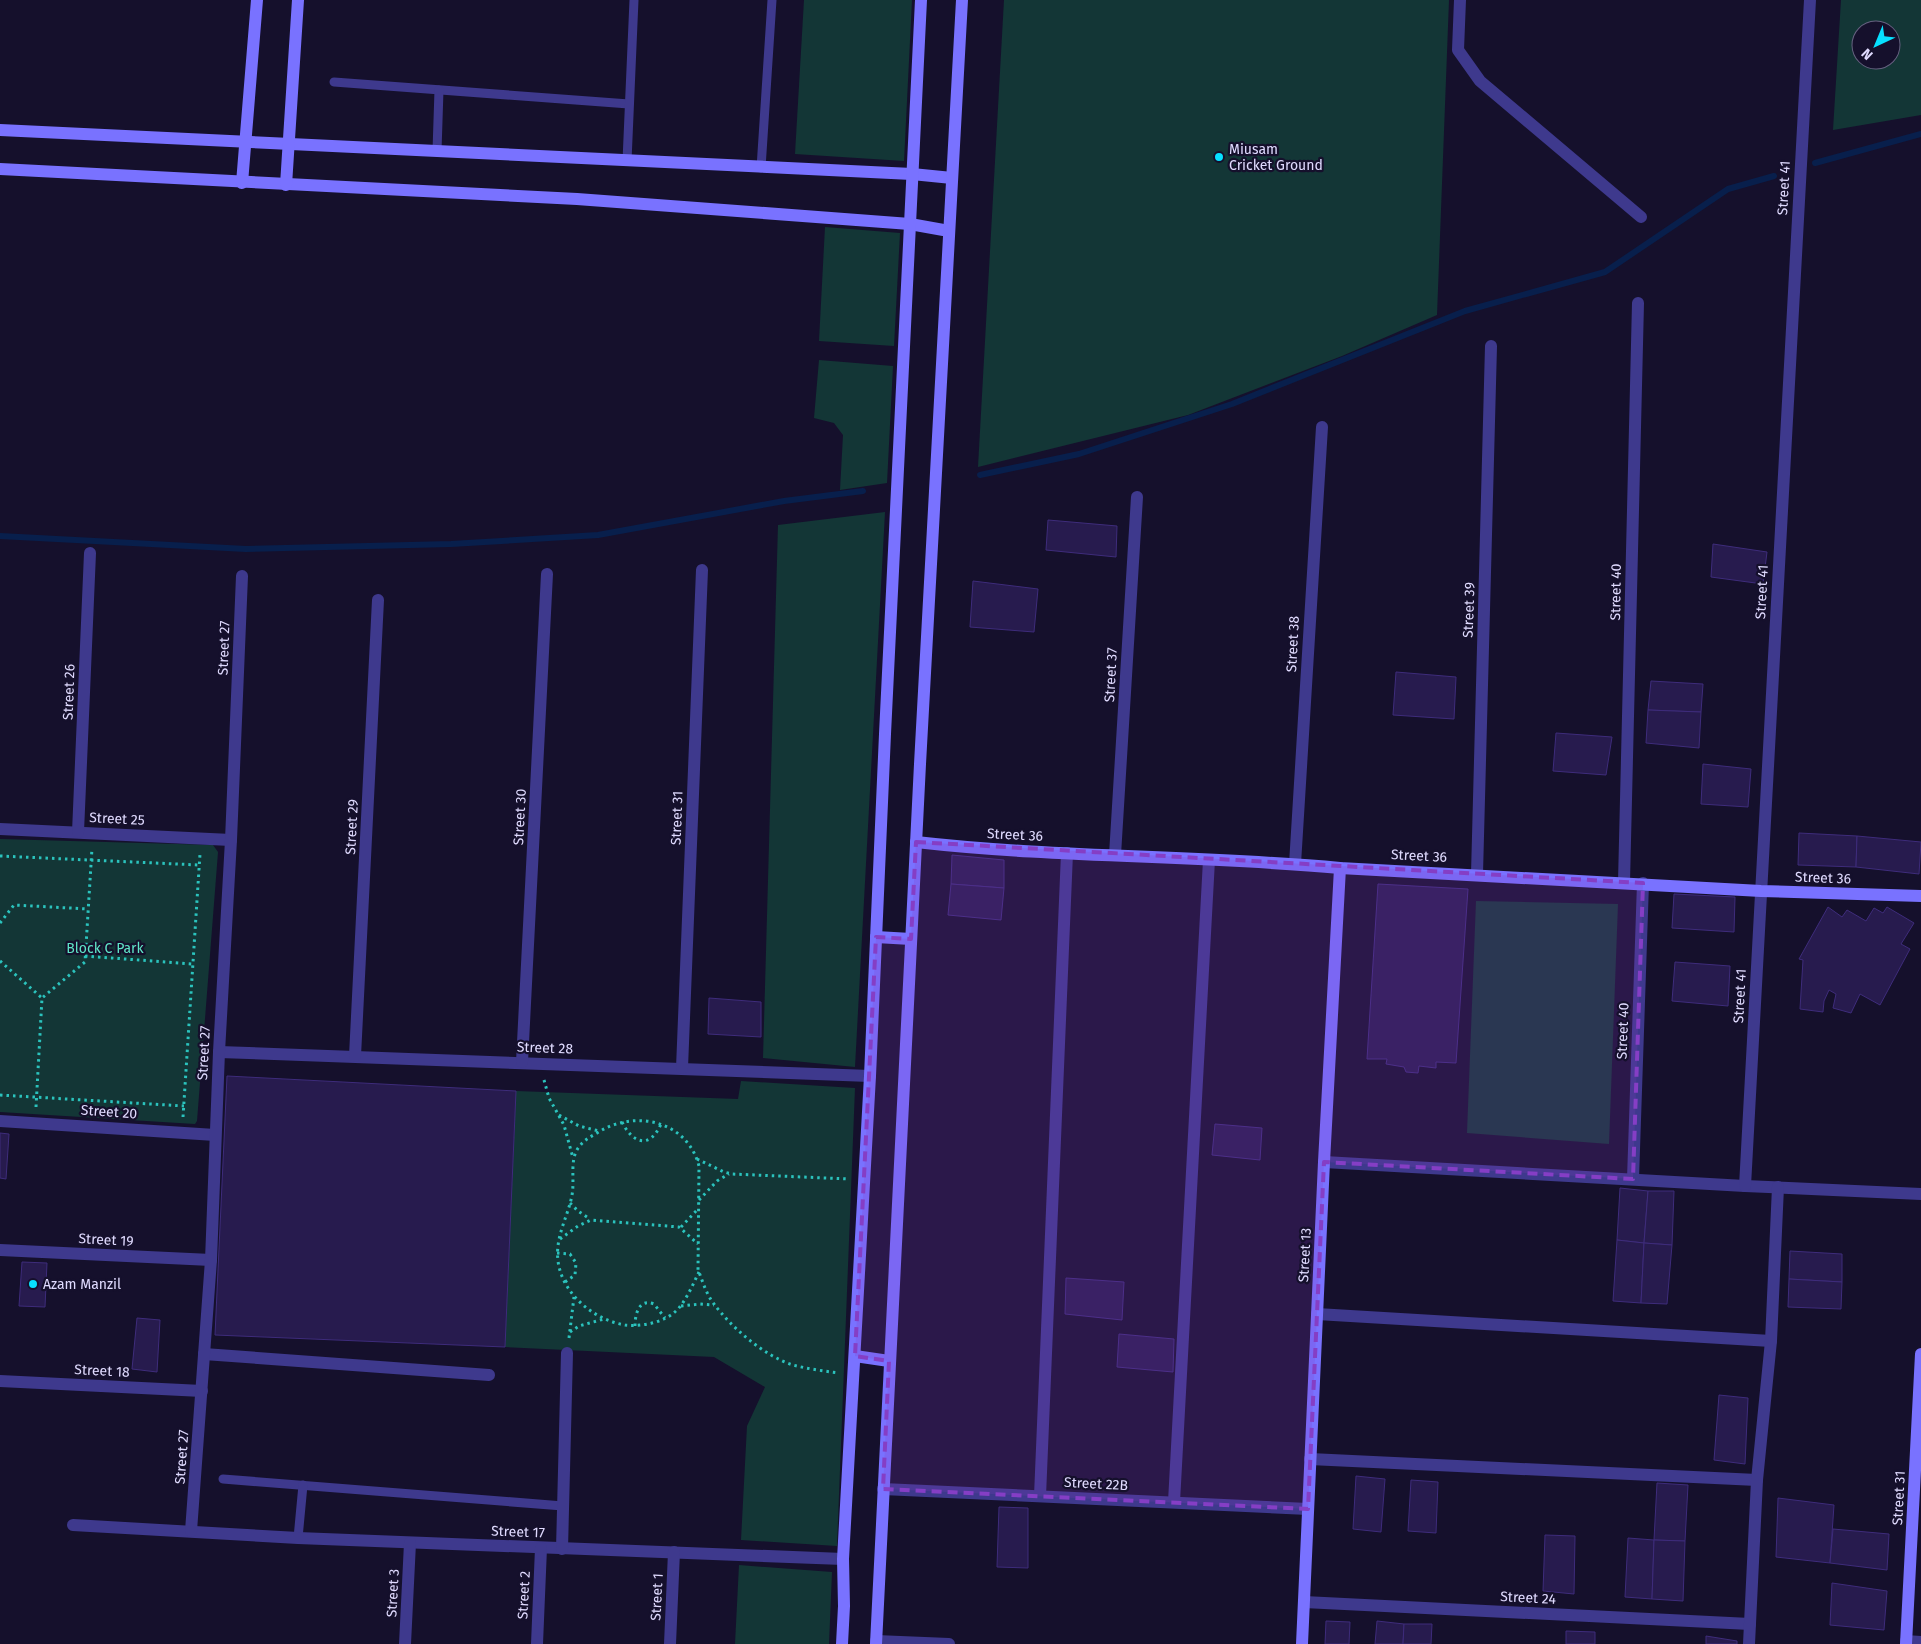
<svg xmlns="http://www.w3.org/2000/svg" width="1921" height="1644" font-family="'Fira Sans',sans-serif">
<rect width="100%" height="100%" fill="#15102c"/>
<g fill="#133636" fill-rule="evenodd">
<polygon points="804,0 912,0 904,161 795,154"/>
<polygon points="1004,0 1449,0 1437,315 1342,356 1188,415 978,467"/>
<path d="M1841,0H1921V115L1833,130ZM1861,30H1891V60H1861Z"/>
<polygon points="825,227 900,233 894,346 819,341"/>
<polygon points="819,360 893,366 887,483 840,490 843,435 834,423 814,418"/>
<polygon points="885,512 855,1067 763,1058 778,525"/>
<polygon points="0,839 213,845 218,852 197,1121 195,1124 0,1112"/>
<polygon points="1476,901 1618,904 1609,1144 1467,1133"/>
<polygon points="741,1081 855,1088 837,1546 741,1540 747,1426 765,1387 714,1357 505,1347 516,1091 738,1099"/>
<polygon points="739,1565 832,1572 829,1644 735,1644"/>
</g>
<g fill="none" stroke-linecap="round" stroke-linejoin="round">
<g stroke="#081f4c" stroke-width="6">
<polyline points="1815,163 1921,134"/>
<polyline points="980,475 1079,454 1232,404 1465,311 1605,272 1728,189 1774,176"/>
<polyline points="0,536 246,549 451,544 598,535 784,501 863,491"/>
</g>
</g>
<g fill="#271b4e" stroke="#3e2c7b">
<polygon points="1048,520 1117,526 1116,557 1046,550"/>
<polygon points="1713,544 1767,552 1763,584 1711,577"/>
<polygon points="973,581 1038,589 1034,632 970,627"/>
<polygon points="1396,672 1456,677 1454,719 1393,715"/>
<polygon points="1651,681 1703,684 1701,712 1648,710"/>
<polygon points="1648,710 1701,712 1699,748 1646,743"/>
<polygon points="1556,733 1612,737 1606,775 1553,771"/>
<polygon points="1703,764 1751,769 1748,807 1701,804"/>
<polygon points="1799,833 1857,836 1856,867 1798,865"/>
<polygon points="1857,836 1921,842 1919,874 1856,867"/>
<polygon points="952,855 1004,860 1004,888 951,884"/>
<polygon points="951,884 1004,888 1001,920 948,915"/>
<polygon points="1378,884 1468,889 1456,1063 1436,1062 1436,1068 1419,1066 1418,1073 1406,1072 1404,1067 1386,1064 1387,1059 1367,1059"/>
<polygon points="1674,894 1735,897 1734,932 1672,928"/>
<polygon points="1828,907 1842,917 1847,910 1866,921 1874,908 1883,913 1887,907 1914,923 1901,944 1910,949 1880,1005 1860,994 1851,1013 1833,1008 1836,994 1829,990 1824,1001 1823,1012 1800,1009 1803,960 1799,959"/>
<polygon points="1675,962 1730,966 1728,1006 1672,1001"/>
<polygon points="709,998 761,1002 761,1037 708,1034"/>
<polygon points="227,1076 516,1091 505,1347 215,1335"/>
<polygon points="1215,1124 1262,1128 1260,1160 1212,1155"/>
<polygon points="0,1133 9,1134 6,1179 0,1178"/>
<polygon points="1620,1188 1648,1191 1644,1243 1617,1240"/>
<polygon points="1648,1191 1674,1191 1672,1245 1644,1243"/>
<polygon points="1617,1240 1644,1243 1641,1303 1613,1301"/>
<polygon points="1644,1243 1672,1245 1667,1304 1641,1303"/>
<polygon points="1790,1251 1842,1254 1842,1282 1789,1279"/>
<polygon points="22,1262 47,1263 45,1307 19,1306"/>
<polygon points="1066,1278 1124,1282 1122,1320 1065,1314"/>
<polygon points="1789,1279 1842,1282 1841,1309 1788,1307"/>
<polygon points="137,1318 160,1320 157,1372 132,1369"/>
<polygon points="1119,1334 1174,1339 1173,1372 1117,1367"/>
<polygon points="1719,1395 1748,1398 1745,1464 1714,1460"/>
<polygon points="1356,1476 1385,1479 1381,1532 1353,1529"/>
<polygon points="1411,1480 1438,1482 1436,1533 1408,1531"/>
<polygon points="1657,1483 1688,1485 1685,1541 1654,1540"/>
<polygon points="1778,1498 1834,1505 1830,1563 1776,1557"/>
<polygon points="999,1507 1028,1508 1028,1568 997,1567"/>
<polygon points="1833,1529 1889,1534 1887,1570 1830,1563"/>
<polygon points="1545,1535 1575,1536 1574,1594 1543,1591"/>
<polygon points="1628,1538 1654,1540 1652,1599 1625,1597"/>
<polygon points="1654,1540 1685,1541 1683,1601 1652,1599"/>
<polygon points="1832,1583 1887,1591 1884,1630 1830,1625"/>
<polygon points="1326,1621 1350,1622 1349,1644 1325,1644"/>
<polygon points="1377,1621 1404,1624 1403,1644 1375,1644"/>
<polygon points="1404,1624 1432,1624 1431,1644 1403,1644"/>
<polygon points="1566,1631 1595,1632 1595,1644 1566,1644"/>
<polygon points="1706,1636 1737,1641 1737,1644 1706,1644"/>
</g>
<g fill="none" stroke-linecap="round" stroke-linejoin="round">
<g stroke="#2bc3bd" stroke-width="3" stroke-dasharray="2.5 4" stroke-linecap="butt">
<polyline points="0,856 199,865"/>
<polyline points="0,923 14,905 88,909"/>
<polyline points="85,956 192,964"/>
<polyline points="0,961 42,998"/>
<polyline points="544,1080 549,1098 564,1125 573,1158"/>
<polyline points="0,1095 184,1106"/>
<polyline points="36,1107 42,998 85,962 92,848"/>
<polyline points="559,1115 579,1126 599,1131"/>
<polyline points="183,1117 200,854"/>
<path d="M622,1122C633,1144 650,1149 661,1124"/>
<polyline points="697,1159 724,1172 732,1174 849,1179"/>
<polyline points="699,1200 717,1181 729,1174"/>
<polyline points="570,1203 578,1211 590,1219"/>
<polyline points="681,1227 698,1209"/>
<polyline points="560,1239 578,1226 591,1220 679,1227 698,1244"/>
<polyline points="557,1253 570,1254 576,1263 575,1275 565,1282"/>
<path d="M699,1272C693,1284 687,1299 678,1309C666,1322 643,1327 625,1325C589,1319 553,1286 558,1246C560,1228 569,1212 572,1195C575,1180 569,1159 579,1147C584,1140 590,1137 597,1133C634,1109 687,1120 699,1166L698,1270L699,1272C703,1283 707,1295 714,1304C731,1327 764,1356 793,1365C808,1369 824,1371 839,1373"/>
<polyline points="681,1306 700,1304 714,1305"/>
<path d="M635,1326C635,1314 639,1298 654,1304L665,1318"/>
<polyline points="570,1332 579,1326 604,1319"/>
<polyline points="569,1338 574,1297"/>
</g>
<g stroke="#3e398d" stroke-width="9">
<polyline points="334,82 629,104"/>
<polyline points="437,151 439,90"/>
<polyline points="627,161 634,0"/>
<polyline points="761,168 772,0"/>
<polyline points="223,1479 563,1506"/>
<polyline points="298,1538 303,1485"/>
</g>
<g stroke="#3e398d" stroke-width="12">
<polyline points="1460,0 1458,50 1480,81 1641,217"/>
<polyline points="0,829 231,840"/>
<polyline points="78,832 90,553"/>
<polyline points="1115,855 1137,497"/>
<polyline points="1295,864 1322,427"/>
<polyline points="1477,874 1491,346"/>
<polyline points="1624,882 1638,303"/>
<polyline points="219,1052 870,1076"/>
<polyline points="355,1056 378,600"/>
<polyline points="522,1062 547,574"/>
<polyline points="682,1068 702,570"/>
<polyline points="0,1121 215,1135"/>
<polyline points="1324,1162 1745,1186 1921,1194"/>
<polyline points="1633,1179 1643,883"/>
<polyline points="1745,1186 1810,0"/>
<polyline points="0,1250 211,1260"/>
<polyline points="1317,1314 1771,1341"/>
<polyline points="204,1354 489,1375"/>
<polyline points="0,1381 202,1391"/>
<polyline points="1310,1459 1757,1480"/>
<polyline points="883,1489 1308,1509"/>
<polyline points="1040,1496 1067,853"/>
<polyline points="1174,1502 1209,860"/>
<polyline points="73,1525 298,1538 843,1559"/>
<polyline points="191,1531 211,1260 219,1052 231,840 242,576"/>
<polyline points="562,1549 567,1353"/>
<polyline points="1304,1602 1750,1624"/>
<polyline points="876,1641 949,1644"/>
<polyline points="1906,1641 1921,1642"/>
<polyline points="405,1644 410,1543"/>
<polyline points="537,1644 541,1548"/>
<polyline points="670,1644 674,1552"/>
<polyline points="1749,1644 1757,1480 1771,1341 1778,1187"/>
</g>
<g stroke="#7972ff" stroke-width="12">
<polyline points="0,130 912,174 952,178"/>
<polyline points="0,169 577,199 910,224 949,231"/>
<polyline points="242,183 257,0"/>
<polyline points="286,185 298,0"/>
<path d="M916,842C1057,858 1199,855 1340,868L1761,891L1921,896"/>
<polyline points="876,937 911,939"/>
<polyline points="855,1356 889,1361"/>
<polyline points="842,1644 844,1606 843,1559 870,1076 885,734 921,0"/>
<polyline points="876,1644 920,764 962,0"/>
<polyline points="1302,1644 1324,1162 1340,868"/>
<polyline points="1906,1644 1921,1354"/>
</g>
</g>
<path fill="#853ec5" fill-opacity="0.2" stroke="#853ec5" stroke-width="4" stroke-dasharray="10 6" stroke-linejoin="round" d="M916,842L1643,883L1633,1179L1324,1162L1308,1509L883,1489L889,1361L855,1356L876,937L911,939Z"/>
<g fill="#07e0ff" stroke="#15102c" stroke-width="2">
<circle cx="1219" cy="157" r="5"/>
<circle cx="33" cy="1284" r="5"/>
</g>
<g text-anchor="middle" dominant-baseline="central" stroke-width="4.5" stroke-linejoin="round" paint-order="stroke">
<g font-size="14" fill="#e0dbff" stroke="#15102c" text-anchor="start">
<text x="1229" y="149">Miusam<tspan x="1229" dy="16">Cricket Ground</tspan></text>
<text x="43" y="1284">Azam Manzil</text>
</g>
<g font-size="14" fill="#e0dbff" stroke="#15102c">
<text transform="translate(1784 188) rotate(-87)">Street 41</text>
<text transform="translate(1616 592) rotate(-89)">Street 40</text>
<text transform="translate(1762 592) rotate(-87)">Street 41</text>
<text transform="translate(1469 610) rotate(-88)">Street 39</text>
<text transform="translate(1293 644) rotate(-87)">Street 38</text>
<text transform="translate(224 648) rotate(-88)">Street 27</text>
<text transform="translate(1111 675) rotate(-87)">Street 37</text>
<text transform="translate(69 692) rotate(-88)">Street 26</text>
<text transform="translate(520 817) rotate(-87)">Street 30</text>
<text transform="translate(677 818) rotate(-88)">Street 31</text>
<text transform="translate(117 819) rotate(3)">Street 25</text>
<text transform="translate(352 827) rotate(-87)">Street 29</text>
<text transform="translate(1015 835) rotate(3)">Street 36</text>
<text transform="translate(1419 856) rotate(3)">Street 36</text>
<text transform="translate(1823 878) rotate(2)">Street 36</text>
<text transform="translate(1740 996) rotate(-87)">Street 41</text>
<text transform="translate(1623 1031) rotate(-88)">Street 40</text>
<text transform="translate(545 1048) rotate(2)">Street 28</text>
<text transform="translate(204 1053) rotate(-87)">Street 27</text>
<text transform="translate(109 1112) rotate(4)">Street 20</text>
<text transform="translate(106 1240) rotate(3)">Street 19</text>
<text transform="translate(1305 1255) rotate(-87)">Street 13</text>
<text transform="translate(102 1371) rotate(3)">Street 18</text>
<text transform="translate(182 1457) rotate(-86)">Street 27</text>
<text transform="translate(1096 1484) rotate(3)">Street 22B</text>
<text transform="translate(1899 1498) rotate(-87)">Street 31</text>
<text transform="translate(518 1532) rotate(2)">Street 17</text>
<text transform="translate(393 1593) rotate(-87)">Street 3</text>
<text transform="translate(524 1595) rotate(-87)">Street 2</text>
<text transform="translate(657 1597) rotate(-87)">Street 1</text>
<text transform="translate(1528 1598) rotate(3)">Street 24</text>
</g>
<g font-size="14" fill="#60e6c8" stroke="#15102c">
<text x="105" y="948">Block C Park</text>
</g>
</g>
<g transform="translate(1876 45) rotate(224)"><circle r="24" fill="#15102c" stroke="#666180"/>
<path d="M0-4L9 19L0 12L-9 19Z" fill="#07e0ff"/>
<text y="-8" font-size="14" font-weight="bold" text-anchor="middle" fill="#e0dbff">N</text>
</g>
</svg>
